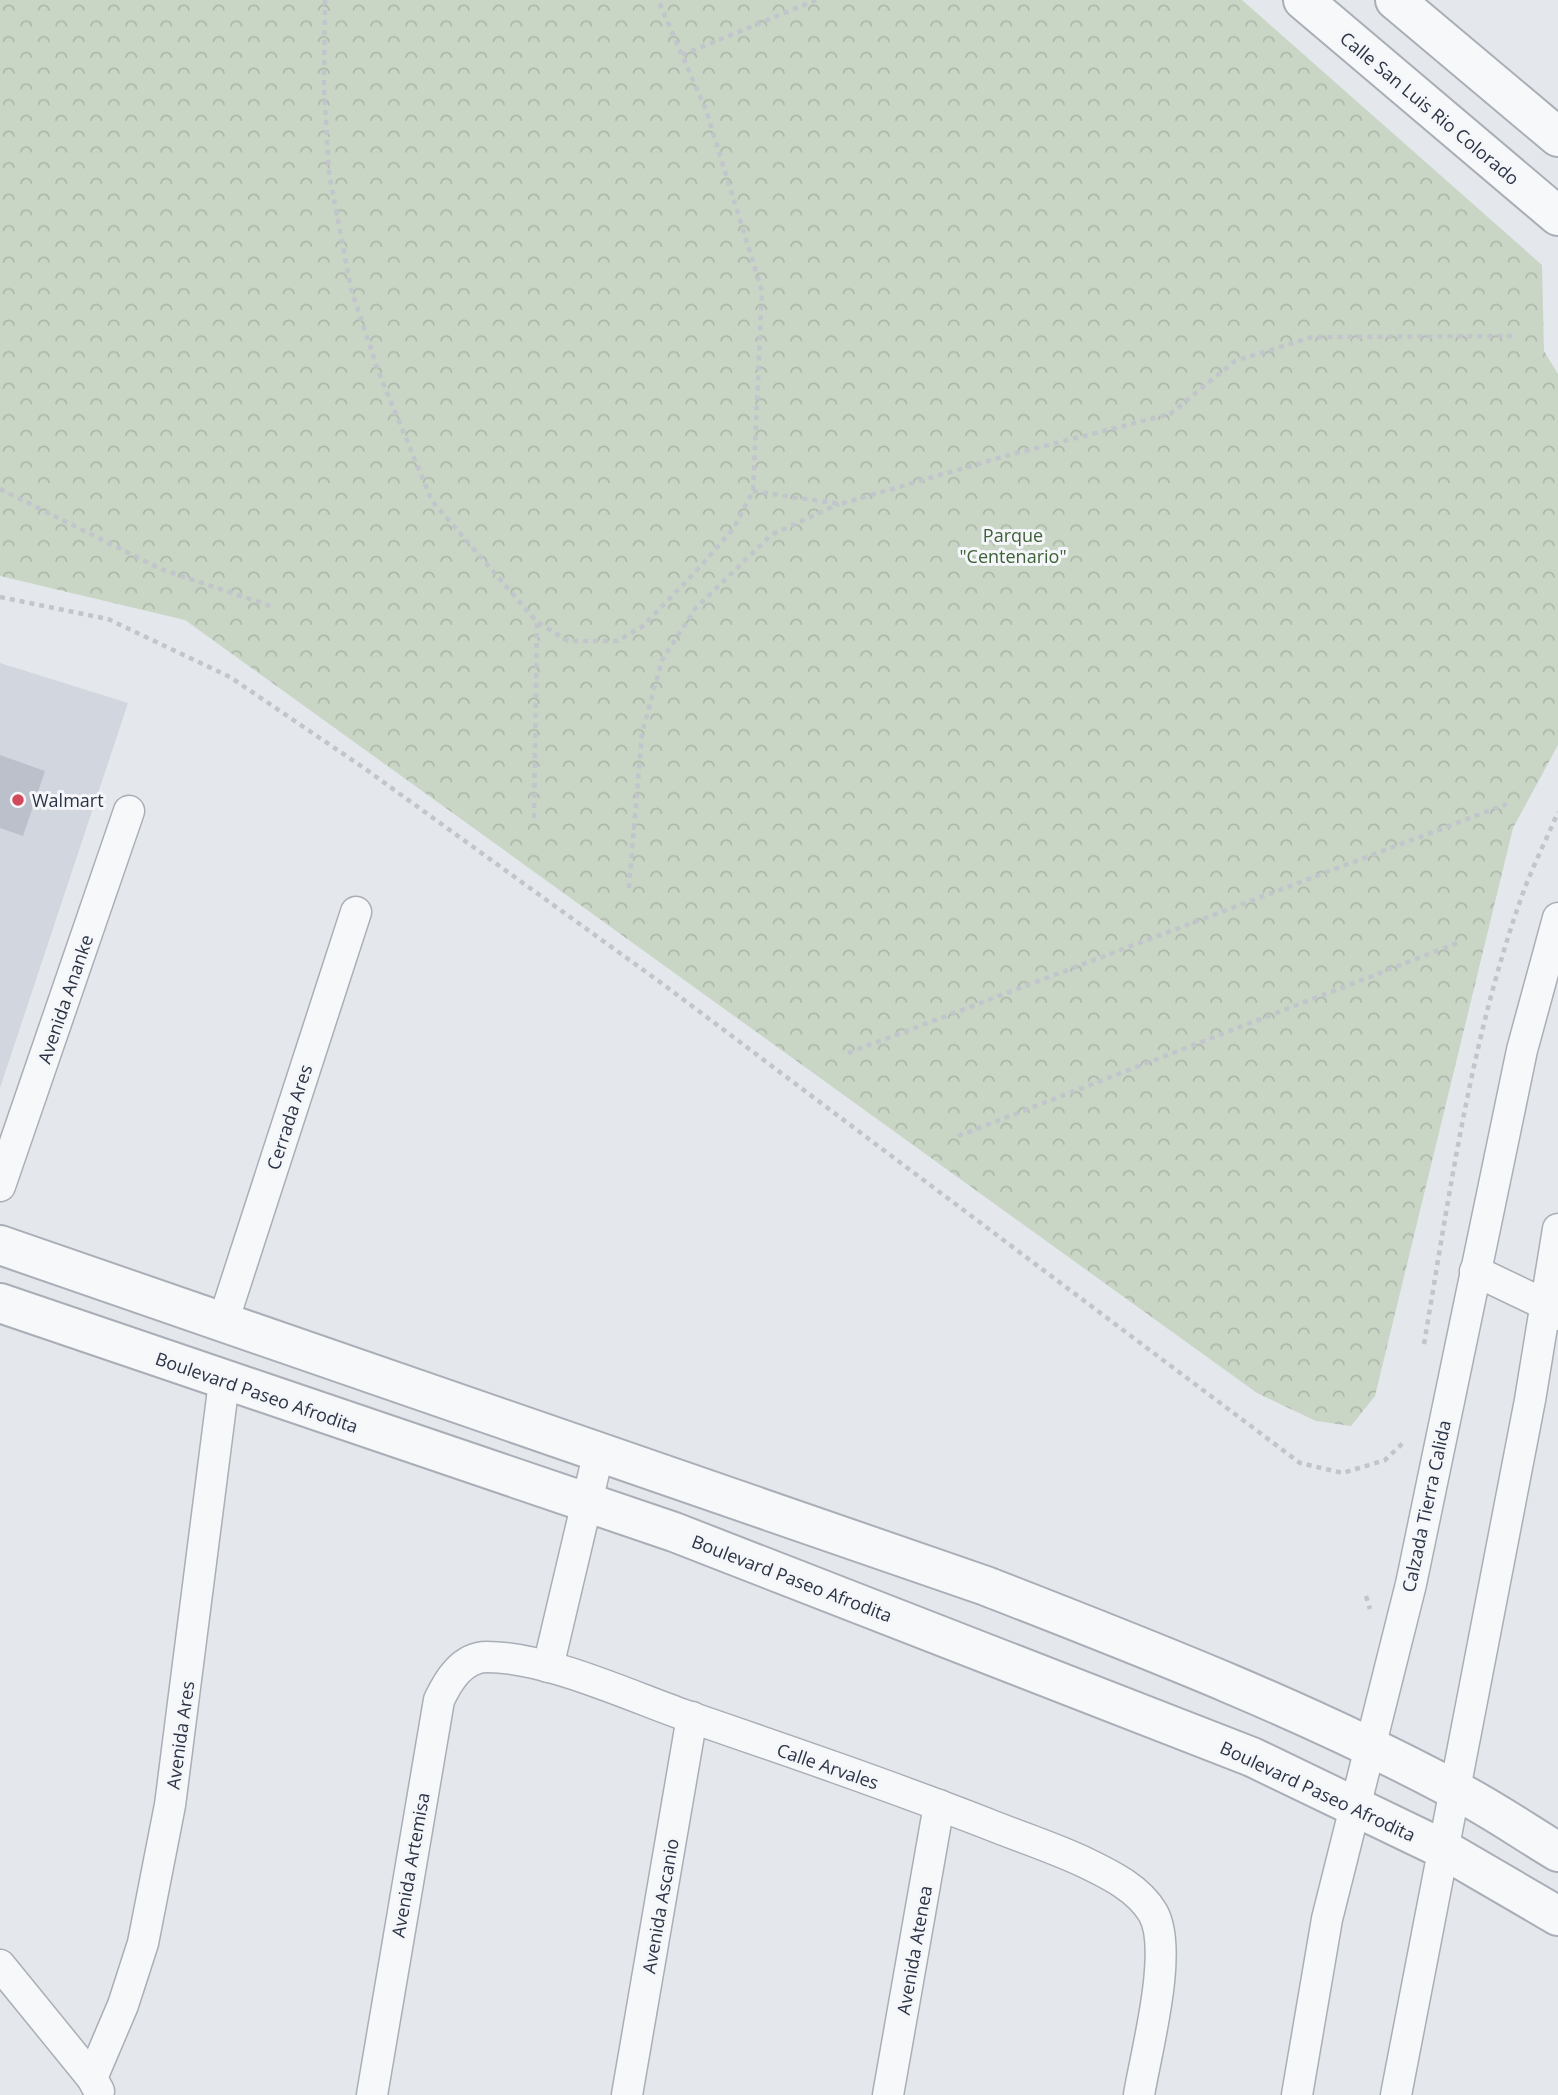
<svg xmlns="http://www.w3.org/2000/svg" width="1558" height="2095" font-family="'Open Sans',sans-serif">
<defs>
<pattern id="park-crowns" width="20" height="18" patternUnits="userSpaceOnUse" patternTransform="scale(1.75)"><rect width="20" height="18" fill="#c9d6c5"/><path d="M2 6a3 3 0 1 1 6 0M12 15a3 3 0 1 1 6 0" fill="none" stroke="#adb8ab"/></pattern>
</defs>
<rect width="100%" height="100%" fill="#e4e7ec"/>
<polygon fill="#d2d6de" points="0,663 128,703 0,1088"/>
<polygon fill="url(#park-crowns)" points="0,0 1242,0 1542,265 1544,351 1558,374 1558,745 1513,828 1375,1396 1351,1426 1316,1421 1257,1393 185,620 0,576"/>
<polygon fill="#bbc0ca" points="0,755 45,771 23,836 0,828"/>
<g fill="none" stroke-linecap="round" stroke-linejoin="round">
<defs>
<g id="minor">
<polyline points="0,1186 129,811"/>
<polyline points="1475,1271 1544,1304 1558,1315"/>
<polyline points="223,1322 356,912"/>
<polyline points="548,1667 599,1451"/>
<polyline points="0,1965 92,2078 99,2091"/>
<polyline points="92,2078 123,2005 143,1943 170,1805 224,1382"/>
<path d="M372,2095L439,1700C448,1681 462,1657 487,1657C546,1657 628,1695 684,1715C786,1750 888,1785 988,1824C1020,1837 1055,1848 1086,1863C1111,1875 1139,1889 1153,1913C1174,1950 1146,2052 1139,2095"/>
<polyline points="627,2095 692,1717"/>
<polyline points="888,2095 939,1805"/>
<polyline points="1297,2095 1327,1919 1411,1584 1522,1050 1558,918"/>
<polyline points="1396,2095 1530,1400 1558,1229"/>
</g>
<g id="tertiary">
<polyline points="1303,0 1558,216"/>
<polyline points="1395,0 1558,137"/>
<path d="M0,1245L986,1586C1145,1648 1303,1709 1453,1789C1489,1807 1523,1831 1558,1852"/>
<polyline points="0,1303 674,1532 1252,1757 1443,1849 1558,1916"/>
</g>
</defs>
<use href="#minor" stroke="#a9aeb7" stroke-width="33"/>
<use href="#tertiary" stroke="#a9aeb7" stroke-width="42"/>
<g stroke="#c2c5cb" stroke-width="4.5" stroke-dasharray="5 5" stroke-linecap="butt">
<polyline points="325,0 324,87 329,173 351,289 379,373 432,501 537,622 568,641 617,641 643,626 700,567 733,529 753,491 762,291 706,110 658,0"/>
<polyline points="682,55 816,0"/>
<polyline points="0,489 161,569 273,607"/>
<polyline points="753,491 840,504 1009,455 1170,414 1235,361 1312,337 1516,336"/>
<polyline points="0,597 108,619 230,677 364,768 664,985 1300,1463 1343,1473 1385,1460 1405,1441"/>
<polyline points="534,818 537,623"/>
<polyline points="629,888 642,733 662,660 695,609 771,535 839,504"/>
<polyline points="848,1053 1507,804"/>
<polyline points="958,1136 1460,942"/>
<path d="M1424,1344C1450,1192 1471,1036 1524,890C1534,864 1547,838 1558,812"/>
<polyline points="1366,1596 1370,1609"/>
</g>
<use href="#minor" stroke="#f7f8fa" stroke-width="30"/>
<use href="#tertiary" stroke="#f7f8fa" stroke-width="38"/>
</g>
<circle fill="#d1495b" stroke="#f4f6f9" stroke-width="2.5" cx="18" cy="800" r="7"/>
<g text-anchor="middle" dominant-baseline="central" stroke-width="6" stroke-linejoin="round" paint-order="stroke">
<g font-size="18" fill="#2b3445" stroke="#f4f6f9">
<text transform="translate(1430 108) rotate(40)">Calle San Luis Rio Colorado</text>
<text transform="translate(65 999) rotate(-71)">Avenida Ananke</text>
<text transform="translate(289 1117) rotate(-72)">Cerrada Ares</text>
<text transform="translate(257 1392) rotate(19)">Boulevard Paseo Afrodita</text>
<text transform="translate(1426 1506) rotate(-78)">Calzada Tierra Calida</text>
<text transform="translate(792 1578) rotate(21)">Boulevard Paseo Afrodita</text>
<text transform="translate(180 1735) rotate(-82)">Avenida Ares</text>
<text transform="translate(828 1766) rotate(19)">Calle Arvales</text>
<text transform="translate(1318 1791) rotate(25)">Boulevard Paseo Afrodita</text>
<text transform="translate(410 1865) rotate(-80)">Avenida Artemisa</text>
<text transform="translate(660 1906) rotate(-80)">Avenida Ascanio</text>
<text transform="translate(914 1950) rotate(-80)">Avenida Atenea</text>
</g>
<g font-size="18" fill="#3f6138" stroke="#f4f6f9">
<text x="1013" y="535">Parque<tspan x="1013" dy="21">"Centenario"</tspan></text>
</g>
<g font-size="18" fill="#2b3445" stroke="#f4f6f9" text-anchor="start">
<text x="32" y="800">Walmart</text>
</g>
</g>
</svg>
